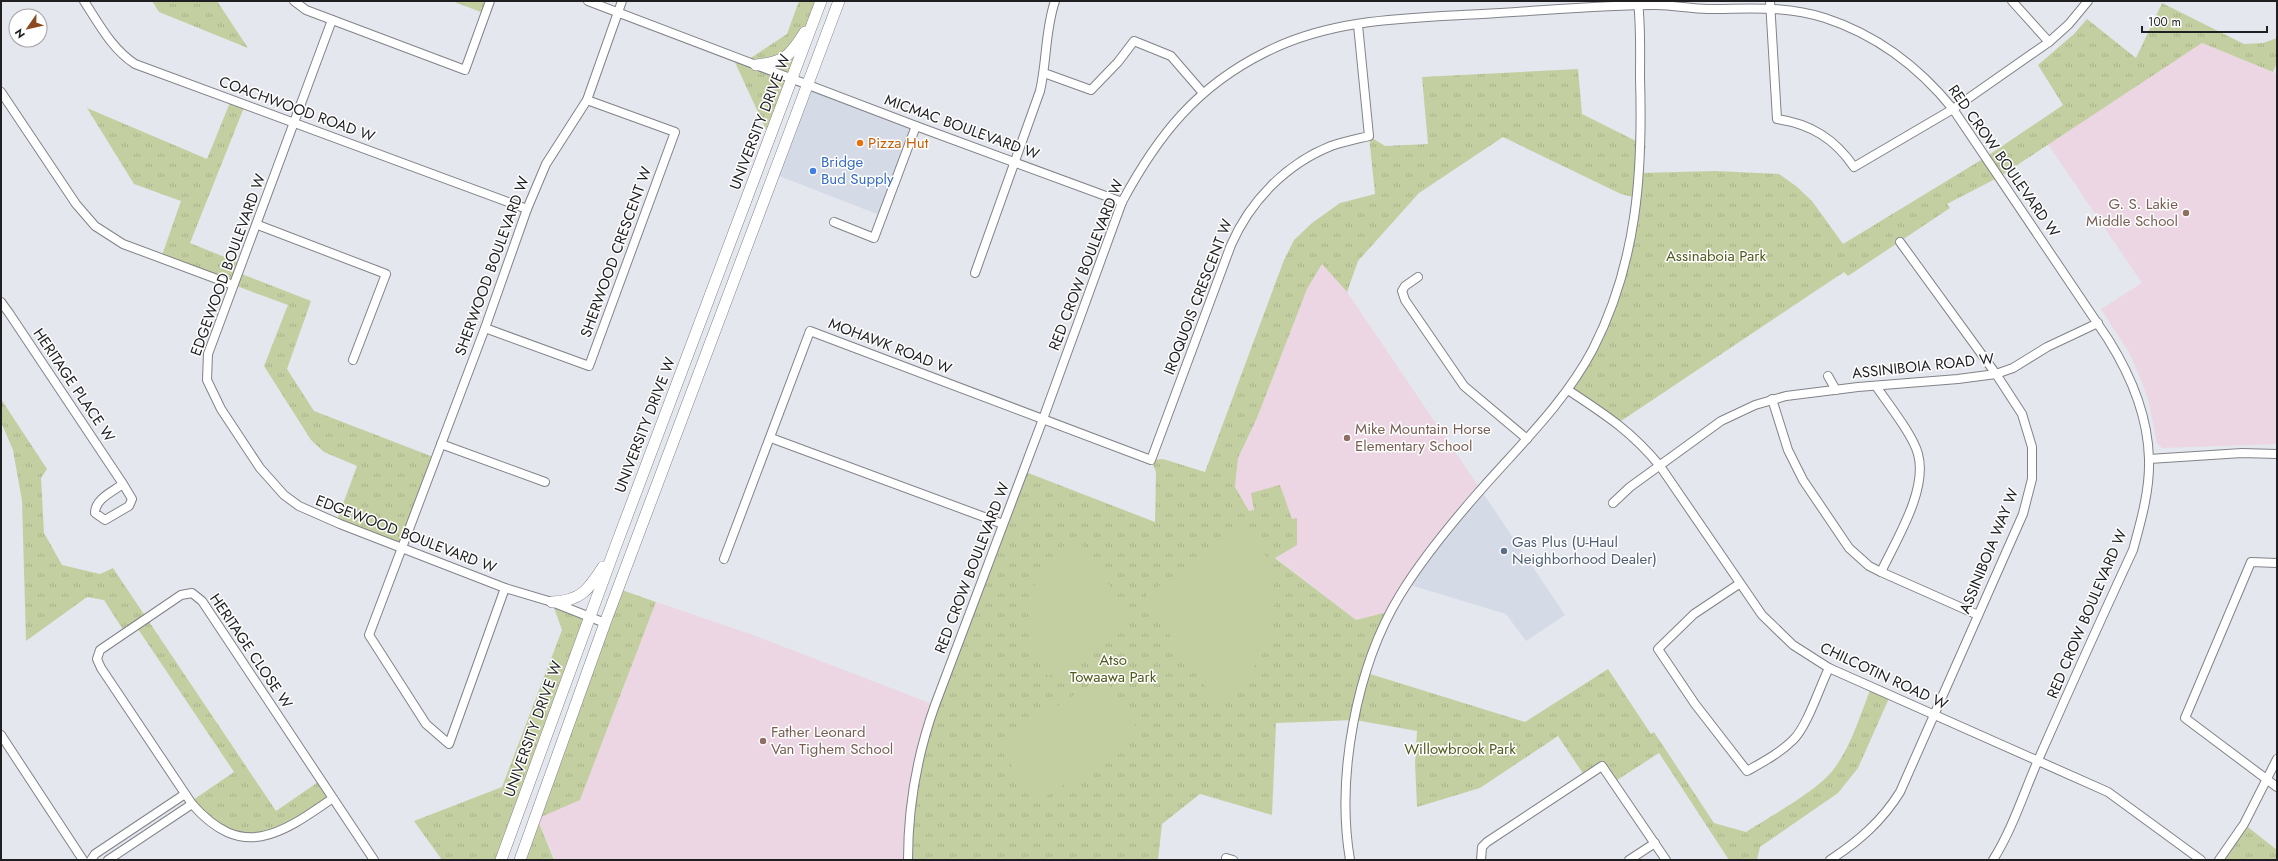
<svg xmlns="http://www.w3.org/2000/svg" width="2278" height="861" font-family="Jost,sans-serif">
<defs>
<pattern id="grass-tufts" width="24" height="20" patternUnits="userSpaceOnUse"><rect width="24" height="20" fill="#c4cfa1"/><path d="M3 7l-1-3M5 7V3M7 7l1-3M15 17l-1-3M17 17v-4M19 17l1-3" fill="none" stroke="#a8b18a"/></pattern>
</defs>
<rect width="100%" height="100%" fill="#e4e7ed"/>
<g fill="#d5dae7">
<polygon points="808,84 916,126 882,216 774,174"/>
<polygon points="1483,493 1565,615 1526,641 1506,614 1407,584 1447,533"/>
</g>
<g fill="#ecd6e3">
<polygon points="2202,43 2277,74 2277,444 2162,448 2157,443 2148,399 2139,375 2130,354 2101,309 2142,283 2048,144"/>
<polygon points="1322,264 1347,292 1483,493 1447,533 1391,611 1356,620 1275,557 1235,487 1238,458 1257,418 1307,289"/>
<polygon points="656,602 750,634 935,705 908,860 555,860 539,823 541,817 580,800"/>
</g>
<g fill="url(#grass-tufts)">
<polygon points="152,1 217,1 248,48 159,12"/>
<polygon points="452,1 490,1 486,14"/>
<polygon points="799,1 821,1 770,138 732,56 746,61 787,34"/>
<path d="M2162,3L2244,44L2263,43L2277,38V63L2273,72L2202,43L1999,177L1947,204L1950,208L1848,276L1844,272L1618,423L1568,390L1604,325L1641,199L1621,194L1503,137L1419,193L1358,261L1347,292L1322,264L1307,289L1257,418L1238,458L1235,487L1249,511L1254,510L1251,493L1280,485L1292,519L1297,518V545L1275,558L1356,620L1391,611L1367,673L1525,722L1608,669L1651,734L1654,732L1714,823L1746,832C1769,817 1817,791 1833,770C1851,747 1860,715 1871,688L1890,696L1858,768L1838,793L1760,847L1757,860H1729L1659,753L1614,782L1602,766L1586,778L1558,736L1480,788L1417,807L1415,763L1417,731L1355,720L1276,723L1272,815L1200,794L1162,824L1158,860H908L921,752L1023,471L1155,522L1156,472L1151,460L1163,459L1205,472L1284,260L1294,240L1312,223L1340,203L1375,194L1369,136L1385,146L1428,144L1422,77L1578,69L1582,114L1646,146L1639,173L1716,171L1779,174L1796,186L1812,201L1843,244L1986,157L2063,105L2038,65L2074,34L2087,19L2136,58Z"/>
<polygon points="231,100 245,105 190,243 242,264 239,273 311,301 287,369 314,411 436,458 401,548 336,523 357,466 324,452 311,440 264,366 288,305 161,258 181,201 134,184 87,108 207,159"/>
<path d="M1,399L47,469L41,478L44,533L62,565L100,574L113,568L276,811L321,780L333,798C294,825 253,861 207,824C201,818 196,810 190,802L234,772L138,629L127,636L104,600L87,597L26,641L22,501L13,450L1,422Z"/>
<polygon points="619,589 656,602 580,800 541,817 605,623"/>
<polygon points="552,602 589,617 501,860 442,860 414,821 502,787 562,630"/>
<polygon points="539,823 554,860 526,860"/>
<polygon points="2244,824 2277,850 2277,860 2219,860"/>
</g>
<g fill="#c4cfa1">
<path d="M1248,526C1255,538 1264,550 1269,564C1281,600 1273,645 1249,674C1241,685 1227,693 1216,702L1146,601L1147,594Z"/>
<path d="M1076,536L1131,617L1129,624L1048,677C1015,621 1023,576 1076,536Z"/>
<polygon points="1103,676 1141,734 1036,803 998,745"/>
</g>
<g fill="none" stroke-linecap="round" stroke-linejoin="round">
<defs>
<g id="minor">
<path d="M84,1C99,24 112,49 135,64L527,209"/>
<polyline points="294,1 306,10 465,70 490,1"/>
<polyline points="588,1 916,126 1122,202"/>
<path d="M1770,1L1777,119C1811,124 1835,139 1854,167L1953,109L2049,42L2069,24L2088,1"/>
<polyline points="2012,1 2049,42"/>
<polyline points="332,20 208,354 207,380 221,409 260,468 284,495 299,506 340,524 505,588 552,602 605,623"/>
<polyline points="1044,73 1091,90 1118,62 1134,41 1171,56 1203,93"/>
<polyline points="1,92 76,204 95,226 123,244 233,285"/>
<polyline points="834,222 874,238 916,126"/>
<polyline points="258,225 386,274 353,360"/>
<path d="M975,273L1040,91C1047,61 1045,30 1055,1"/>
<polyline points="1418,277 1405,286 1402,291 1405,300 1464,386 1527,439"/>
<path d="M1,302L9,313L123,484L132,499L129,506L105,520L95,513C95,499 112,492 123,484"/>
<polyline points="485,328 589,366 675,132 587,100"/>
<polyline points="1828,376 1836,390"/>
<path d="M1876,386C1888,404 1913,435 1918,454C1928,490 1896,540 1881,572"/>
<path d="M1568,390C1606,415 1631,431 1660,466L1762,615L1793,645L1829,668L2108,792L2201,860"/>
<polyline points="1772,399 1788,450 1803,480 1849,548 1869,566 1881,572 1978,615"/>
<polyline points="771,438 1003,524"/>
<polyline points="441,444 545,482"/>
<polyline points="2149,459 2242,453 2277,454"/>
<polyline points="1613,503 1630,487 1721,421 1755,405 1786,396 1858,387 1958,379 1996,374 2013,368 2047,347 2098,323"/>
<path d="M724,559L810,331L1151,460L1231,245C1250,201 1286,164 1331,146C1343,142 1357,139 1369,136L1358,25"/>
<polyline points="2277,563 2251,562 2185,718 2277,787"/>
<path d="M1739,584L1694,614L1658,649L1695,704L1747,771C1763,762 1780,753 1793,740C1807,727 1820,686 1829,668"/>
<polyline points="505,588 449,744 426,724 369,635 485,328 527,209 546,164 587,100 622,1"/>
<polyline points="1,735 83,860"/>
<path d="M333,798C280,835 242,861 192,804L101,668L97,659L100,650L181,595L192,593L202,601L374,860"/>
<polyline points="1226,858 1233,860"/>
<polyline points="91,860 95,854 185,794"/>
<polyline points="108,860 192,804"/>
<path d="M908,860C908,807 917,755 935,705L1043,419L1122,202C1158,135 1197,86 1266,52C1332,18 1410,18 1482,14C1540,11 1599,5 1656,5C1674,5 1691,9 1708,9C1749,9 1784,5 1825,18C1877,35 1919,67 1953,109L2108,339C2130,374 2148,417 2149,459C2150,490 2141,521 2133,550C2101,619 2070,688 2039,758C2024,792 2013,828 1993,860"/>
<path d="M1350,860C1336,777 1356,667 1400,595C1422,559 1450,525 1478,493C1518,447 1564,404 1593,349C1637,263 1643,173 1640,78C1640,53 1641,27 1638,2"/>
<polyline points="1481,860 1482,847 1487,842 1602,766 1666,860"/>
<polyline points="1629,860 1655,843"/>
<path d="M1830,860C1859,841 1882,821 1900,792L2023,514L2032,479V447L2022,414L1996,374L1900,242"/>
<polyline points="2219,860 2244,824 2277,759"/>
</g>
<g id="major">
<path d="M756,65C785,62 790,56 805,32"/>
<path d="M552,602C581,601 588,590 603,567"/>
<polyline points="501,860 615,548 821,1"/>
<polyline points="520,860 605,623 839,1"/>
</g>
</defs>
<use href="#minor" stroke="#818389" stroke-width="10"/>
<use href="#major" stroke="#818389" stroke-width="12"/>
<use href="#minor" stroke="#fff" stroke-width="8"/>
<use href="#major" stroke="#fff" stroke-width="11"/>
</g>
<circle fill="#e8710a" stroke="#fff" stroke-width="1.5" cx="860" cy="143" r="4"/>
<circle fill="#3f7fe0" stroke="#fff" stroke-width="1.5" cx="813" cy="171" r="4"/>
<g fill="#8d6e63" stroke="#fff" stroke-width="1.5">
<circle cx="2186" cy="213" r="4"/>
<circle cx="1347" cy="438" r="4"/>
<circle cx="763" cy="741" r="4"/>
</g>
<circle fill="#5c6f8a" stroke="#fff" stroke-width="1.5" cx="1504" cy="551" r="4"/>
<g text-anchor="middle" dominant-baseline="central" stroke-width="3" stroke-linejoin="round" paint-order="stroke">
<g font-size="15" fill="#1f1f22" stroke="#fff">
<text transform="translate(297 109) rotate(20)">COACHWOOD ROAD W</text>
<text transform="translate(760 122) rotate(-69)">UNIVERSITY DRIVE W</text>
<text transform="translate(962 127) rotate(20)">MICMAC BOULEVARD W</text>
<text transform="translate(2004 161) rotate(55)">RED CROW BOULEVARD W</text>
<text transform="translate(616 252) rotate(-70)">SHERWOOD CRESCENT W</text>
<text transform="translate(228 265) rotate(-70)">EDGEWOOD BOULEVARD W</text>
<text transform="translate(1086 265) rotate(-69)">RED CROW BOULEVARD W</text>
<text transform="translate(492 266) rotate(-70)">SHERWOOD BOULEVARD W</text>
<text transform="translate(1198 297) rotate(-69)">IROQUOIS CRESCENT W</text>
<text transform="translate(890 346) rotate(21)">MOHAWK ROAD W</text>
<text transform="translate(1923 366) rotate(-6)">ASSINIBOIA ROAD W</text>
<text transform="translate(74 385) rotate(56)">HERITAGE PLACE W</text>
<text transform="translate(645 425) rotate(-69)">UNIVERSITY DRIVE W</text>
<text transform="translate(406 534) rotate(21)">EDGEWOOD BOULEVARD W</text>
<text transform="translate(1989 551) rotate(-68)">ASSINIBOIA WAY W</text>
<text transform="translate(972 568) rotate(-69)">RED CROW BOULEVARD W</text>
<text transform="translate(2087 614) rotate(-67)">RED CROW BOULEVARD W</text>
<text transform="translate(251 651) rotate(56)">HERITAGE CLOSE W</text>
<text transform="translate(1884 676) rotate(25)">CHILCOTIN ROAD W</text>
<text transform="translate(533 729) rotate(-70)">UNIVERSITY DRIVE W</text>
</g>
<g font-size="15" fill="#c56008" stroke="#fff" text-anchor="start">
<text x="868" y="143">Pizza Hut</text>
</g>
<g font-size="15" fill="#366cbe" stroke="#fff" text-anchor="start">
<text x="821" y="162">Bridge<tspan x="821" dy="17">Bud Supply</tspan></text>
</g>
<g font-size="15" fill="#785e54" stroke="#fff" text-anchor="start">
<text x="2178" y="204" text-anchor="end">G. S. Lakie<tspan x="2178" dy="17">Middle School</tspan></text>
<text x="1355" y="429">Mike Mountain Horse<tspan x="1355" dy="17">Elementary School</tspan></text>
<text x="771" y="732">Father Leonard<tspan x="771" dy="17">Van Tighem School</tspan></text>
</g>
<g font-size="15" fill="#4f5a1c" stroke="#fff">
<text x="1716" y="256">Assinaboia Park</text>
<text x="1113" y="660">Atso<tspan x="1113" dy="17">Towaawa Park</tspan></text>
<text x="1460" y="749">Willowbrook Park</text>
</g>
<g font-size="15" fill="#4e5e75" stroke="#fff" text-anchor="start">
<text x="1512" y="542">Gas Plus (U-Haul<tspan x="1512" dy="17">Neighborhood Dealer)</tspan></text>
</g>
</g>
<rect width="2278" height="861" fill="none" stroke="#1f1f22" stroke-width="4"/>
<g transform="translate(28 28) rotate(236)"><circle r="19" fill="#ffffff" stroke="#a5a5a7"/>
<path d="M0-3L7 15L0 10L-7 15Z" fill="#8d481e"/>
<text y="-6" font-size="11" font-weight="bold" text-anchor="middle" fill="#1f1f22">N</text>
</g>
<path d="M2142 26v6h125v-6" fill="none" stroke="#1f1f22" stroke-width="2"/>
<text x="2148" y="26" font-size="12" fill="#1f1f22" stroke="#ffffff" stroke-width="3" paint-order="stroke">100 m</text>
</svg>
